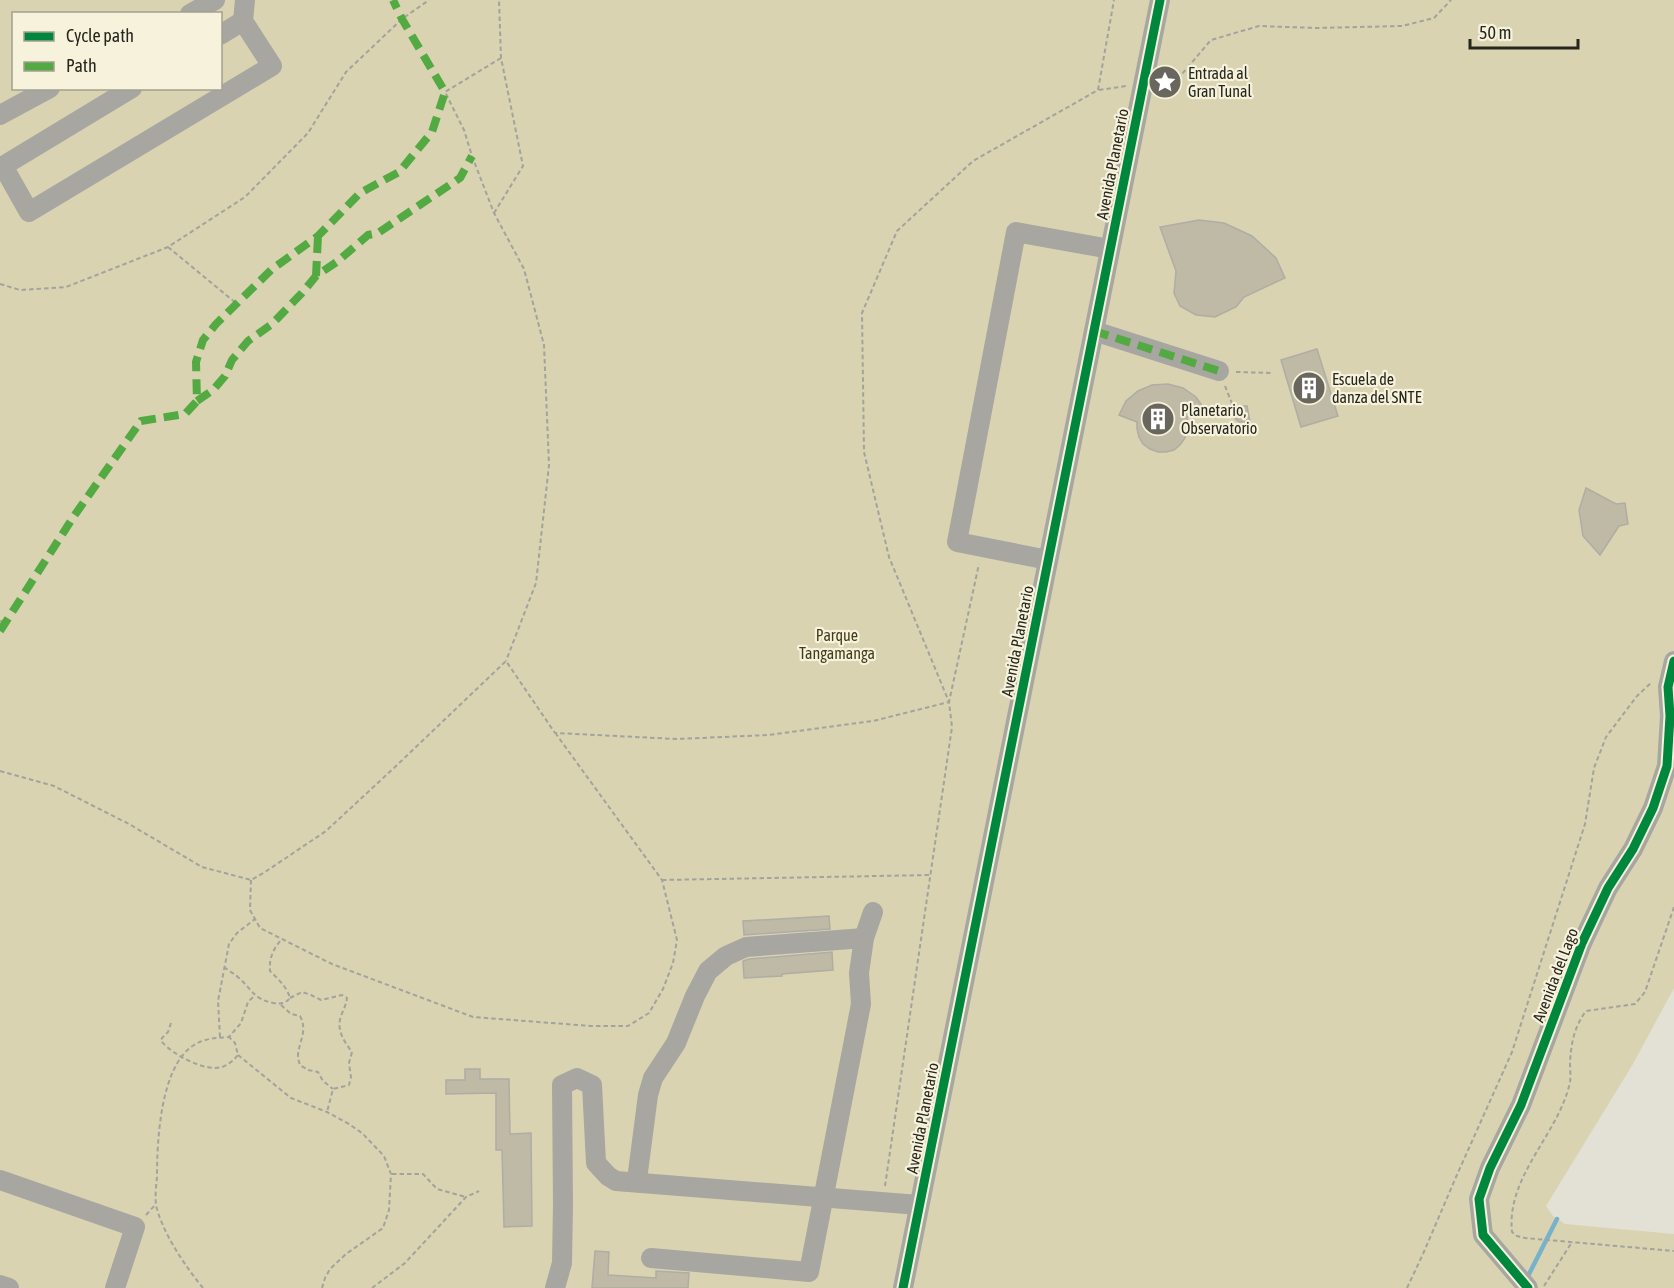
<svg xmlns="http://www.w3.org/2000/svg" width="1674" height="1288" font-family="'Asap Condensed',sans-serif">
<rect width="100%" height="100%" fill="#e3e1d5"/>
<path fill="#d9d3b1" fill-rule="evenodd" d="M0,0H1674V988L1633,1064L1546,1206L1553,1216L1565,1224L1674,1234V1288H0ZM14,14H220V88H14Z"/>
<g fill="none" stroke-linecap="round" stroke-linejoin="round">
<polyline stroke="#76b3ca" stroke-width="4.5" points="1527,1278 1557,1219"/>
</g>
<g fill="#bebaa5" stroke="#afada4" stroke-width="1.5">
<polygon points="1199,220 1224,223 1252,236 1276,258 1285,278 1244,297 1236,307 1215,317 1196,315 1180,306 1174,293 1176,271 1160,227"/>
<polygon points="1317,349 1338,416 1301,427 1281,360"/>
<polygon points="1168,384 1183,388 1196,397 1205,410 1187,417 1188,430 1185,438 1180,445 1174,450 1166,452 1158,452 1150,449 1143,444 1139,437 1137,429 1137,422 1119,415 1126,401 1138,391 1152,385"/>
<polygon points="1233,406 1247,406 1250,422 1239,422 1225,410"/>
<polygon points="1586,488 1616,504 1625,503 1628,524 1619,526 1600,555 1583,536 1579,510"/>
<polygon points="829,916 830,929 744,935 743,921"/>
<polygon points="832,952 833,970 782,974 782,976 744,978 743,961 749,959"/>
<polygon points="465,1069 480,1069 480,1079 509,1079 510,1134 531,1133 532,1226 504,1227 502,1150 496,1150 496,1093 446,1094 446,1080 465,1080"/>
<polygon points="595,1251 609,1252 608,1275 656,1278 656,1271 689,1273 688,1288 592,1288"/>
</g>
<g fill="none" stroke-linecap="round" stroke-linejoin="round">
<g stroke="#a3a39d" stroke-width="2" stroke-dasharray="4.5 3" stroke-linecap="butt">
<polyline points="501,58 445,92 464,130 472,156 494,213 524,269 544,345 549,465 536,583 506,661"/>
<polyline points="1162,82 1165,82 1182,74 1211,40 1259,26 1316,28 1402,26 1434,18 1451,0"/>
<polyline points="1099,90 1126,86"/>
<polyline points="494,213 523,166 501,58 499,0"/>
<polyline points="168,247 237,304"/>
<polyline points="0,284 20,290 66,287 168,247 245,197 308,133 346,72 402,19 429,0"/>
<polyline points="1236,372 1273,373"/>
<polyline points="1225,386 1233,406"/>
<polyline points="0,621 5,622"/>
<polyline points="0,771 54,786 129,824 202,867 251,880 265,872 326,831 396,766 506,661 555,733 677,739 768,735 873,721 949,702 889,557 864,452 862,313 897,231 973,161 1098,90 1114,0"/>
<polyline points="251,880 250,910 260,928 332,964 473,1017 591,1026 628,1026 649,1013 663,989 673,963 677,940 662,880 556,734"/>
<polyline points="662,880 931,875"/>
<path d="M1674,907L1645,992L1635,1004L1586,1011C1574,1027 1571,1044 1570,1063C1570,1069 1571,1076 1570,1082C1559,1134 1506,1176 1512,1232L1517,1236L1525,1238L1674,1251"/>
<path d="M224,967C229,971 235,974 240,979C253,991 254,999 273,1003C281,1004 285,1004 290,998C287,987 278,979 270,971C269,958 273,949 282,939"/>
<path d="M290,998L302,992L311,995L321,1000L342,995L347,998C346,1006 343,1010 341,1016C336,1030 344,1041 352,1052L349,1063L351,1077L349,1085L333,1089L327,1112"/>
<path d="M281,1005L291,1014L300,1016C308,1031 299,1041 298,1055C298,1059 299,1062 300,1065L308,1070L318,1072L323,1081L333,1089"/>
<path d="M171,1023L168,1032L162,1038L161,1041C173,1055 205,1072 222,1067C228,1065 234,1060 238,1055L235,1043L229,1037"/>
<polyline points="220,1037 218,1001 229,944 237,933 255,919"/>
<polyline points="238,1055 291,1098 327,1112 349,1124 362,1133 384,1156 391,1174 389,1210 383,1228 346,1254 330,1269 325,1278 322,1288"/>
<polyline points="392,1174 423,1174 437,1189 466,1197"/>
<polyline points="885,1186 952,727 949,702 979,564"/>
<polyline points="146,1215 156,1204"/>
<polyline points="1544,1286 1572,1242"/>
<path d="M203,1288C185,1266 162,1232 156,1205C155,1196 156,1186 157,1177C157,1142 160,1066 194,1045C205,1038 217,1038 229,1037L241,1023L248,1002L254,996"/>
<polyline points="372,1288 405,1263 466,1197 479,1191"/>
<polyline points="1407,1288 1423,1254 1456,1177 1512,1052 1585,824 1594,768 1606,737 1637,696 1652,682"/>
</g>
<g stroke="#a7a6a0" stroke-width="20">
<polyline points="190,14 215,0"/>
<polyline points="220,35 243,21"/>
<polyline points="132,88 3,166 29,212 272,66 243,21 245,0"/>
<polyline points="0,115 50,88"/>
<polyline points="1094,331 1219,371"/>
<polyline points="1048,560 957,542 1016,232 1110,249"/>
<polyline points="638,1172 648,1095 653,1078 676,1043 695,996 708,971 726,956 746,947 864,938"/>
<polyline points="0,1180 135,1227 115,1288"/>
<polyline points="651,1258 809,1272 861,1004 859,973 864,938 873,912"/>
<polyline points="0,1285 9,1288"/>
<polyline points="555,1288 562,1263 563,1204 562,1085 577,1078 592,1085 596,1163 608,1176 616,1181 919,1205"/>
<polyline points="903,1288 1160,0"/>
<polyline points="1528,1288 1483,1235 1479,1199 1490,1168 1521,1105 1582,943 1608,888 1633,849 1653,808 1667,766 1670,716 1668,687 1674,661"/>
</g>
<g stroke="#53aa43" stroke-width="8" stroke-dasharray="15 8" stroke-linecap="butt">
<polyline points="316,276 318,236"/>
<polyline points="1094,331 1219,371"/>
<polyline points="197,401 213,390 225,376 232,360 248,341 272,324 302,293 316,276 338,261 368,235 378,233 460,178 472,156"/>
<polyline points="0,631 74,516 141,421 185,414 197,401 196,362 203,340 216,324 271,270 318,236 360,193 399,172 432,132 445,92 402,19 393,0"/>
</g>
<defs>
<g id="cycleway">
<polyline points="903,1288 1160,0"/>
<polyline points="1528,1288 1483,1235 1479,1199 1490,1168 1521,1105 1582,943 1608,888 1633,849 1653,808 1667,766 1670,716 1668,687 1674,661"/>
</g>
</defs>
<use href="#cycleway" stroke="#f6f2dc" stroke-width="13"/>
<use href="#cycleway" stroke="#00873e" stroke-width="9"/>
</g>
<defs>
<symbol id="sight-disc" viewBox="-11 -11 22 22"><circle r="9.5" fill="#69675d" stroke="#f6f2dc"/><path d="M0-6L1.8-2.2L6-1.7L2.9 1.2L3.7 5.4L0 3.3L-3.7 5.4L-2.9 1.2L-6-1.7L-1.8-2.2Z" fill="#fff"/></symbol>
<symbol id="building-disc" viewBox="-11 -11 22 22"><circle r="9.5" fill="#69675d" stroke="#f6f2dc"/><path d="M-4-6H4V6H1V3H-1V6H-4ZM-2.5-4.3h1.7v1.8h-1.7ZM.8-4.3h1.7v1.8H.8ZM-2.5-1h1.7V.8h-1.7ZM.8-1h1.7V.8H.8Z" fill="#fff"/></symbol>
</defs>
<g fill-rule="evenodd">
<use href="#sight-disc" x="1146" y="63" width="38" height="38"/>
<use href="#building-disc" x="1290" y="369" width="38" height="38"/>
<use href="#building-disc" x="1139" y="400" width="38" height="38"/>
</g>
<g text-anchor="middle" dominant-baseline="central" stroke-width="4.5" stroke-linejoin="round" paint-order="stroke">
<g font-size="16" fill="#27261d" stroke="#f6f2dc" text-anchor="start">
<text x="1188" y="73">Entrada al<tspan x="1188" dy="18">Gran Tunal</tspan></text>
<text x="1332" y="379">Escuela de<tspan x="1332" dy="18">danza del SNTE</tspan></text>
<text x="1181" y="410">Planetario,<tspan x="1181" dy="18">Observatorio</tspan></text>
</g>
<g font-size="16" fill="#27261d" stroke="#f6f2dc">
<text transform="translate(1112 164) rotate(-79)">Avenida Planetario</text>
<text transform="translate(1017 641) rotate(-79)">Avenida Planetario</text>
<text transform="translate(1555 975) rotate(-69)">Avenida del Lago</text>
<text transform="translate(922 1118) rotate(-79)">Avenida Planetario</text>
</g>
<g font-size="16" fill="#423c19" stroke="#f6f2dc">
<text x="837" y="635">Parque<tspan x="837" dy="18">Tangamanga</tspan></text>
</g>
</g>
<rect x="12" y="12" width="210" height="78" fill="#f6f2dc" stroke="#a3a090" stroke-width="1.5"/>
<rect x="24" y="32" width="30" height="9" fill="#00873e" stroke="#a3a090" stroke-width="1.5"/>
<text x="66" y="42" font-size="18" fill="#27261d">Cycle path</text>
<rect x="24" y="62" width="30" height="9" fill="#53aa43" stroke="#a3a090" stroke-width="1.5"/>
<text x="66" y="72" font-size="18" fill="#27261d">Path</text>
<path d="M1470 39v9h108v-9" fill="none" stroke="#27261d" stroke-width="3"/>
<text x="1479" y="39" font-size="18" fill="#27261d" stroke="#f6f2dc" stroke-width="4.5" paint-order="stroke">50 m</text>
</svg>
